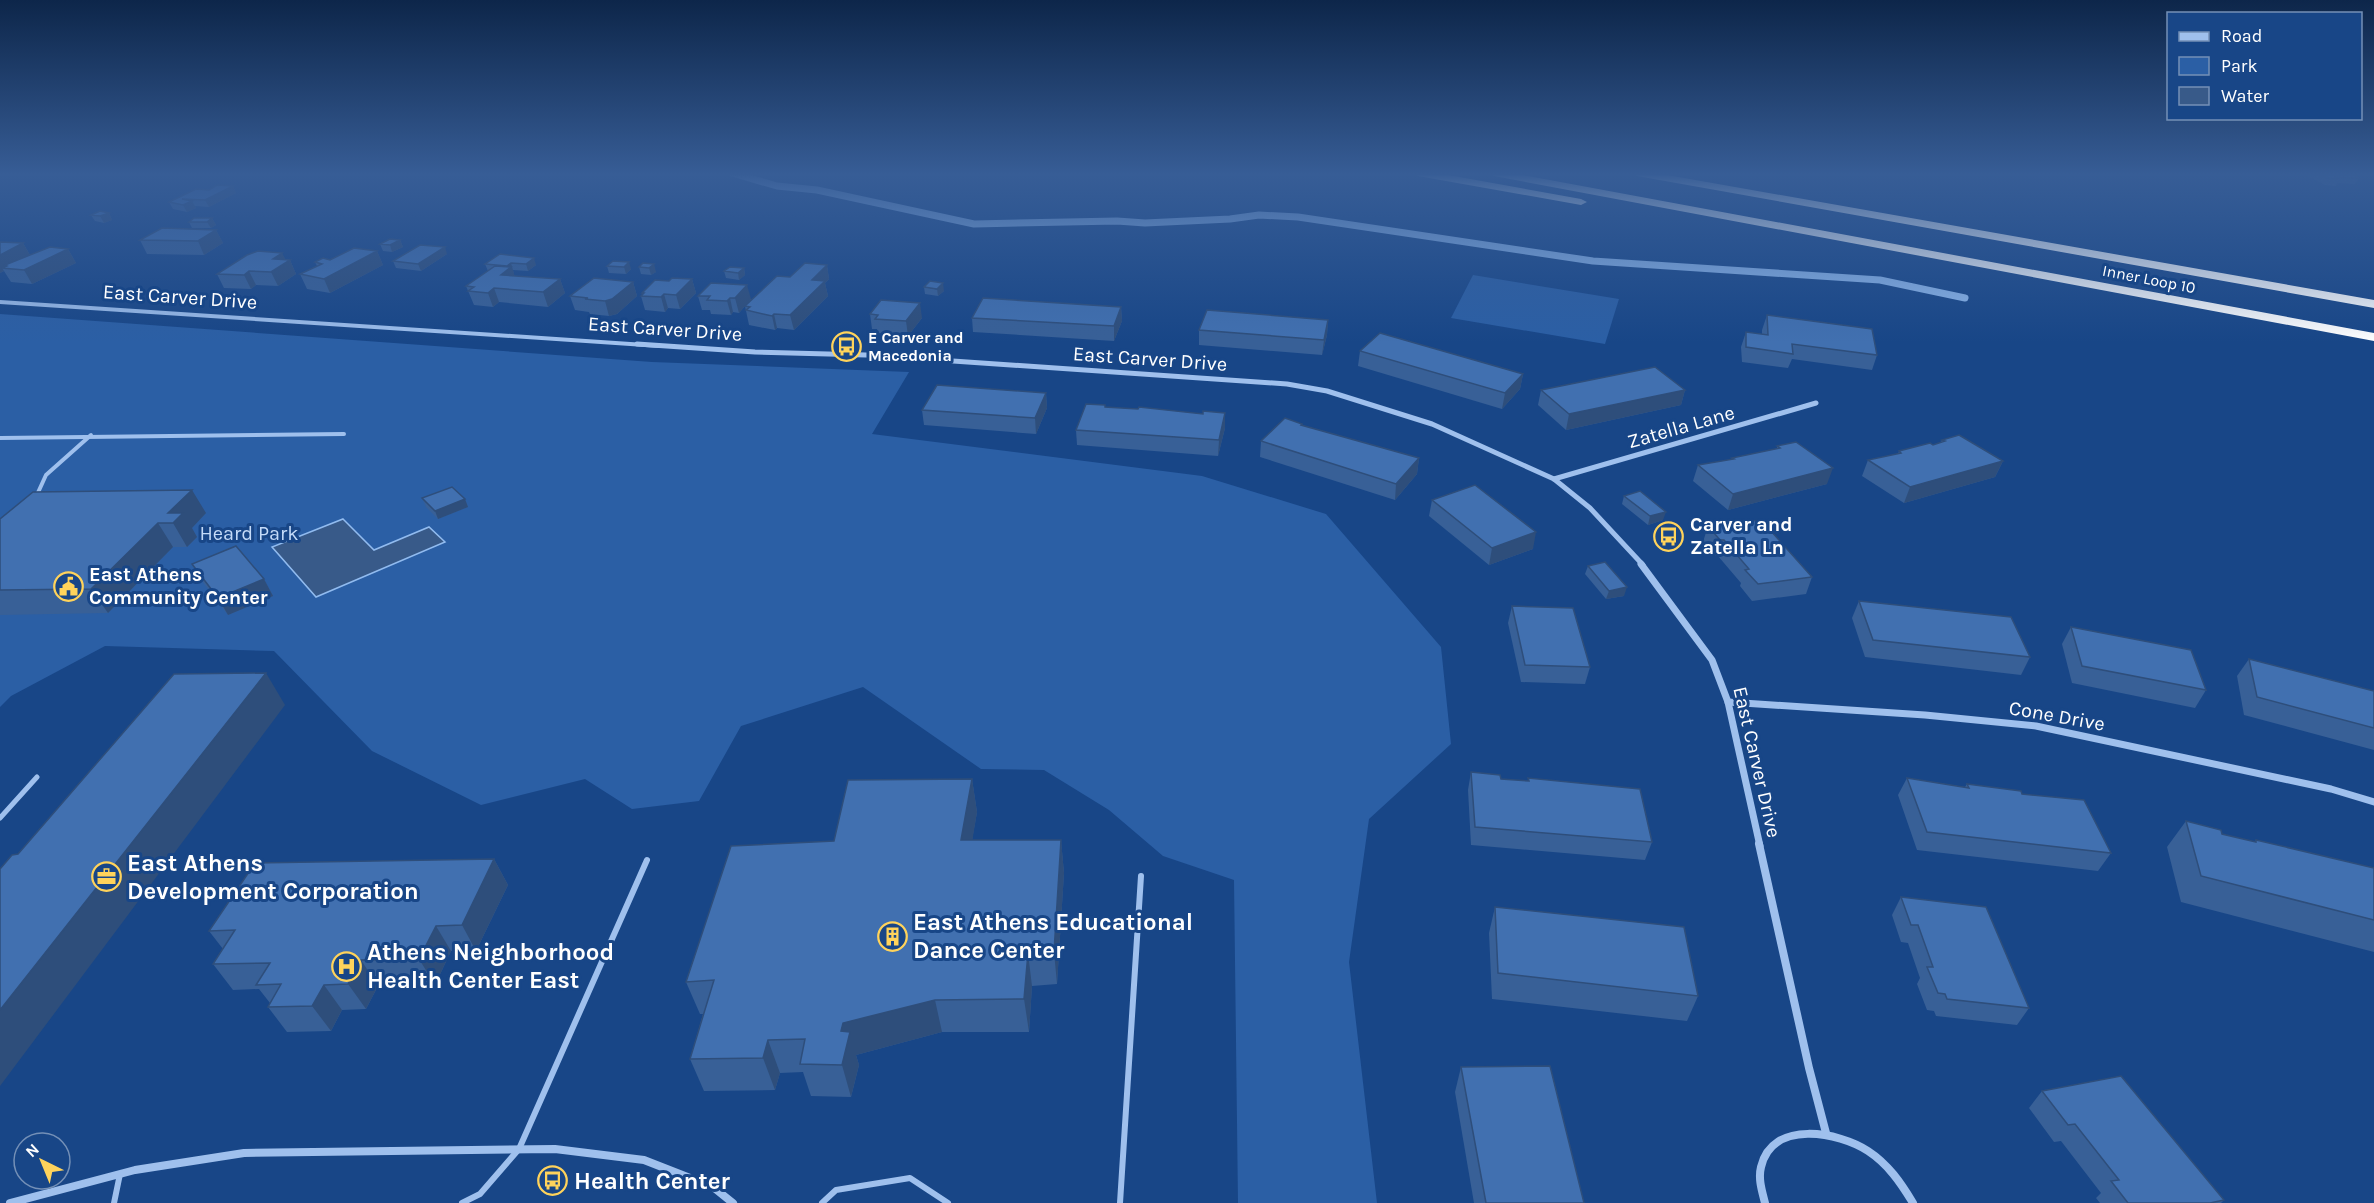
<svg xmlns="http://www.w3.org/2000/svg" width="2374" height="1203" font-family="Karla,sans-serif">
<rect width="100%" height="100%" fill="#184687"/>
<g fill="#2b5fa5">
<polygon points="1473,275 1619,299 1605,344 1451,318"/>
<polygon points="0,314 652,362 909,372 872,434 1202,476 1326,514 1441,647 1451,744 1369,819 1349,962 1377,1203 1238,1203 1234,880 1163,856 1109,810 1044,770 981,769 863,687 741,726 699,801 632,809 585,779 481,805 372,751 274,651 105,646 11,696 0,707"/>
</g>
<polygon fill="#385a89" stroke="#91bbef" stroke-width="1.5" points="343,519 374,550 429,527 445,542 316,597 272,547"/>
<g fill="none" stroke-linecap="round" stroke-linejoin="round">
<polyline stroke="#91bbef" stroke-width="7" points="732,173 777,186 817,190 974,224 1117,221 1145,223 1230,219 1259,215 1298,217 1593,261 1880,280 1965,298"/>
<g stroke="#9fc0ed" stroke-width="4">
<polyline points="0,438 344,434"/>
<polyline points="36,497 46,475 91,435"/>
</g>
<polyline stroke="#9fc0ed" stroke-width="5" points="0,818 37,777"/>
<g stroke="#9fc0ed" stroke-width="6">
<polyline points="114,1203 120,1174"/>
<polyline points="462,1203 480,1194 519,1149 647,860"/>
<polyline points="822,1203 836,1190 910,1178 948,1203"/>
<polyline points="1120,1203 1141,876"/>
</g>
<polyline stroke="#9fc0ed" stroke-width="4" points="0,302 660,346"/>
<g stroke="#9fc0ed" stroke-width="5">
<polyline points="637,344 755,352 866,355 1287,384 1327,391 1432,424 1554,479 1590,508 1643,565"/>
<polyline points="1554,479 1816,403"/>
</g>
<g stroke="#9fc0ed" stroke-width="7">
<polyline points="1641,564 1712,660 1728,702 1760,846"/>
<polyline points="1728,702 1925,715 2036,726 2331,789 2374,802"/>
</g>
<g stroke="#9fc0ed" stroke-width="8">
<polyline points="1759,844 1809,1068 1826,1133"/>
<polyline points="10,1203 135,1170 244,1153 555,1149 644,1160 713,1187 733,1203"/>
<path d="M1765,1203C1762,1191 1758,1179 1761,1167C1772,1119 1839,1132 1868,1151C1888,1164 1901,1183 1913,1203"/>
</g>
<g fill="#fff" fill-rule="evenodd">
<polygon points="1413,173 1437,173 1581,199 1587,202 1581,205 1418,176"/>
<polygon points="1489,173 1512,173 2374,333 2374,341 1494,176"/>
<polygon points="1632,173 1656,173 2374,300 2374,308 1637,176"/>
</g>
</g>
<g fill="#386097">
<polygon points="2310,173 2352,173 2359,178 2355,184 2337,183 2336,186 2325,185 2308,176"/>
<polygon points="233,186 236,193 209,207 195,206 196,208 187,212 173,209 169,202 209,190"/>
<polygon points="109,213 112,220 104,223 95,221 91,215"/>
<polygon points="212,218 216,225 211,228 192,228 189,222"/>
<polygon points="216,230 223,243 204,255 147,254 140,240"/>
<polygon points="400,240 403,247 392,252 383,251 380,244"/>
<polygon points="0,242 23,243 30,255 68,249 76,263 32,284 11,282 4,271 0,273"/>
<polygon points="377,251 383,265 330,293 307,289 300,274 317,266 315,262"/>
<polygon points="447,254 421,271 396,268 393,261"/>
<polygon points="500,254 536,265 528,271 513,270 514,276 560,279 565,293 548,307 499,302 493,307 474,305 466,286 488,271 485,264"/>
<polygon points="286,259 290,260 296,274 278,286 256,285 251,289 224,288 217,274"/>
<polygon points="613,261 631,269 626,274 609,273 607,266"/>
<polygon points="643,263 656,272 651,275 641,274 639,267"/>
<polygon points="827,265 829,279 825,283 828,296 794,330 777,328 775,330 749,325 745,306 790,277"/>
<polygon points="744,268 745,275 739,280 726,278 724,271"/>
<polygon points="692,279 696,293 680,309 668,308 665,312 645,310 641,296 642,295 642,293 669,281"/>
<polygon points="633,282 637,296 617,314 609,316 590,314 589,312 575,310 570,296"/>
<polygon points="924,287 944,291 938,296 925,294"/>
<polygon points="698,296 751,299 739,313 733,312 731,315 711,314 710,310 702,310"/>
<polygon points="1121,307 1122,321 1114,341 973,332 972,318"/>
<polygon points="870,314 922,318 908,336 878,333 877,329 872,329"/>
<polygon points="1767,315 1877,355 1872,370 1792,359 1788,368 1742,362 1741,347 1746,332 1762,334 1762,330"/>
<polygon points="1328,320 1327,335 1322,355 1199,345 1199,330"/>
<polygon points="1360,351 1523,374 1520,389 1502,409 1358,366"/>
<polygon points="1541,390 1685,390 1681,405 1566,430 1538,405"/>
<polygon points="1046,393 1047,408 1036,434 924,425 922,410"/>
<polygon points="1105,407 1225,428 1218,456 1077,445 1076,430"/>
<polygon points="1302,425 1419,458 1417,474 1395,500 1260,457 1261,441"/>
<polygon points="1942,440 2003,461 1995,477 1904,503 1862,476 1868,460 1898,454 1899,451 1940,443"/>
<polygon points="1777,446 1827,484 1728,510 1693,481 1698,465 1731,460 1732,458 1777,449"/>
<polygon points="1624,496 1663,520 1648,525 1622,504"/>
<polygon points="422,498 465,499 468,507 438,519 426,507"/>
<polygon points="1432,500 1533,549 1489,565 1429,516"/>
<polygon points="206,513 192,528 197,537 187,547 173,547 108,613 0,615 0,519"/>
<polygon points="1708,526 1812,577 1806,594 1752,601 1740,586 1741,583 1718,556 1714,556 1703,542"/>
<polygon points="192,564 264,579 273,596 228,615 202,581"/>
<polygon points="1588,566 1624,596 1606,599 1585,574"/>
<polygon points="1859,601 2030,657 2021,675 1865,657 1852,618"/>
<polygon points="1512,606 1590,667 1585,684 1521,682 1508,623"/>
<polygon points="2071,627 2206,690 2195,708 2072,683 2062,644"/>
<polygon points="2249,659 2374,691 2374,750 2244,715 2237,676"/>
<polygon points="1471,772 1501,779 1528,781 1528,778 1652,842 1645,860 1471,845 1468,790"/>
<polygon points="1907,778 1965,787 1967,784 2022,794 2111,853 2098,871 1917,850 1898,795"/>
<polygon points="972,779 977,812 972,840 1061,840 1064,873 1057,984 1032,986 1029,1032 942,1032 856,1055 859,1065 851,1097 811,1096 803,1072 780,1073 775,1090 704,1091 690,1059 703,1014 700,1014 686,982 834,841"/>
<polygon points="2186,821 2222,834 2254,842 2256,840 2374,868 2374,952 2181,902 2167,847"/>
<polygon points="494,859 508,885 476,951 451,951 435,985 378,986 366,1009 342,1010 331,1031 287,1032 268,1007 270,1003 259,989 233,990 213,964 223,949 209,931"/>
<polygon points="1901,897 2029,1008 2017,1025 1936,1016 1934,1011 1927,1010 1917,984 1920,978 1908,943 1901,942 1892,915"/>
<polygon points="1495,907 1698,996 1687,1021 1492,999 1489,933"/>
<polygon points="1461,1067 1584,1203 1474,1203 1455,1092"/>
<polygon points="2042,1091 2224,1200 2221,1203 2100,1203 2096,1198 2101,1193 2061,1141 2054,1142 2029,1108"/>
</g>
<g fill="#2e4e7b">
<polygon points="233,186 236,193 209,207 205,200"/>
<polygon points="192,201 196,208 187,212 183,205"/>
<polygon points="109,213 112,220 104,223 100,216"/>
<polygon points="212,218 216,225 211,228 207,222"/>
<polygon points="216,230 223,243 204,255 198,241"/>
<polygon points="400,240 403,247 392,252 390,245"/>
<polygon points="23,243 31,257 7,266 5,265 6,268 2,268 4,271 0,273 0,255"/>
<polygon points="445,247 447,254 421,271 418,264"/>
<polygon points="68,249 76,263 32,284 24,270"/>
<polygon points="377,251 383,265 330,293 324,279"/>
<polygon points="282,253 287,262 290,260 296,274 278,286 271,272 273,259"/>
<polygon points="534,258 536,265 528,271 526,264"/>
<polygon points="629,262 631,269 626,274 624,267"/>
<polygon points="511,263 513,270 516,281 501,275 508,269 507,266"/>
<polygon points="654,264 656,272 651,275 649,268"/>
<polygon points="827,265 829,279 825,283 828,296 794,330 790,315 812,280"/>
<polygon points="744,268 745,275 739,280 738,273"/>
<polygon points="249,271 256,285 251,289 244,275"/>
<polygon points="560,279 565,293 548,307 543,292"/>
<polygon points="692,279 696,293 680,309 676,295"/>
<polygon points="633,282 637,296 617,314 609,316 605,301"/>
<polygon points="943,283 944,291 938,296 937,289"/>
<polygon points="747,285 751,299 739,313 735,298"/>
<polygon points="494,288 499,302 493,307 488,293"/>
<polygon points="664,294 668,308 665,312 661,297"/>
<polygon points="730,298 733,312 731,315 727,301"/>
<polygon points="920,303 922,318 908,336 906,321"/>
<polygon points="1121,307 1122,321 1114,341 1114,326"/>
<polygon points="774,314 777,328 775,330 772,316"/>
<polygon points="1328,320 1327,335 1322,355 1324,340"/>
<polygon points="1523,374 1520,389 1502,409 1505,393"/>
<polygon points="1685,390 1681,405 1566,430 1569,414"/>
<polygon points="1046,393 1047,408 1036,434 1035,418"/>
<polygon points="1225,413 1225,428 1218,456 1219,440"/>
<polygon points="1419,458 1417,474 1395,500 1396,484"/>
<polygon points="2003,461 1995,477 1904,503 1910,487"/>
<polygon points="1833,468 1827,484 1728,510 1733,494"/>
<polygon points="192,490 206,513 192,528 197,537 187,547 173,523 168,513"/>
<polygon points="465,499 468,507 438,519 435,511"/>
<polygon points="1666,512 1663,520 1648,525 1650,516"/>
<polygon points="158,523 173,547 108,613 91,589"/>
<polygon points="1536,532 1533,549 1489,565 1492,548"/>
<polygon points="264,579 273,596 228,615 218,598"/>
<polygon points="1627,587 1624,596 1606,599 1609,591"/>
<polygon points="266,673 285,705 0,1086 0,1010"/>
<polygon points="972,779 977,812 967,873 961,840"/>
<polygon points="1061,840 1064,873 1057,984 1054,952"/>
<polygon points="494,859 508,885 476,951 462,925"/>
<polygon points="436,926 451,951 435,985 419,959"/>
<polygon points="1028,953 1032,986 1029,1032 1024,999"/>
<polygon points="361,960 378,986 366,1009 348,984"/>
<polygon points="324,985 342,1010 331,1031 312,1006"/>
<polygon points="935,1000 942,1032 856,1055 859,1065 851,1097 842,1065 841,1031 843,1023"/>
<polygon points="768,1040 780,1073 775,1090 763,1058"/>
</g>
<g fill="#4170b0" stroke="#2e4e7b" stroke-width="1.5">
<polygon points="2318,173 2352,173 2359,178 2336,177 2339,179 2329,179"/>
<polygon points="217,185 233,186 205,200 182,199 192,201 183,205 169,202 196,189 209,190"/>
<polygon points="100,211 109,213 100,216 91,215"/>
<polygon points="194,218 212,218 207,222 189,222"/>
<polygon points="162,228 216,230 198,241 140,240"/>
<polygon points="390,239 400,240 390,245 380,244"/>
<polygon points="0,242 23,243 0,255"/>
<polygon points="420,245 445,247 418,264 393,261"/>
<polygon points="50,247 68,249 24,270 2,268 7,266 5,265"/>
<polygon points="354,248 377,251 324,279 300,274 322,264 315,262 323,258 330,260"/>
<polygon points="258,251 282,253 273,259 290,260 271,272 249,271 244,275 217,274 247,255"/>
<polygon points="500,254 534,258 526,264 511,263 507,266 485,264"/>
<polygon points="613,261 629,262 624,267 607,266"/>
<polygon points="643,263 654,264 649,268 639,267"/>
<polygon points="805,263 827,265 812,280 825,281 790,315 774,314 772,316 746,310 750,307 745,306 777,276 790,277"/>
<polygon points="495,266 511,267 501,275 560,279 543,292 494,288 488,293 468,291 474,287 466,286"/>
<polygon points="730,267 744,268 738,273 724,271"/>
<polygon points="594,278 633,282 612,299 605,301 585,299 588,298 570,296"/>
<polygon points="672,278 692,279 676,295 664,294 661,297 641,296 644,293 642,293 655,280 669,281"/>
<polygon points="930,281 943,283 937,289 924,287"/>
<polygon points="711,283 747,285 735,298 730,298 727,301 707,300 710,296 698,296"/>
<polygon points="983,298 1121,307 1114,326 972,318"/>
<polygon points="881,300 920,303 906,321 875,319 878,315 870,314"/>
<polygon points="1207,310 1328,320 1324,340 1199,330"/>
<polygon points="1767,315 1872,329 1877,355 1792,344 1793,354 1746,347 1746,332 1768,335"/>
<polygon points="1380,333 1523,374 1505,393 1360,351"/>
<polygon points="1655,367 1685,390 1569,414 1541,390"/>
<polygon points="937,385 1046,393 1035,418 922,410"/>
<polygon points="1086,404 1105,405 1105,407 1138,409 1139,407 1203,414 1203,411 1225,413 1219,440 1076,430"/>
<polygon points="1285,418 1302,424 1301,425 1419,458 1396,484 1261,441"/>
<polygon points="1959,435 2003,461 1910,487 1868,460 1901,453 1899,451 1930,443 1933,445 1945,441 1942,440"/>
<polygon points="1796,442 1833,468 1733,494 1698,465 1734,459 1732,458 1780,448 1777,446"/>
<polygon points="1475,485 1536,532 1492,548 1432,500"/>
<polygon points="452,487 465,499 435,511 422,498"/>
<polygon points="192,490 168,513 183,513 173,523 158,523 91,589 0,590 0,519 33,492"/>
<polygon points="1640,491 1666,512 1650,516 1624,496"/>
<polygon points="1761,520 1812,577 1758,584 1745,570 1749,569 1724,540 1720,540 1708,526"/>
<polygon points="236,546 264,579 218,598 192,564"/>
<polygon points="1605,562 1627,587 1609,591 1588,566"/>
<polygon points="1859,601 2011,617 2030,657 1873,640"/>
<polygon points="1512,606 1573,608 1590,667 1525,665"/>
<polygon points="2071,627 2191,650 2206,690 2082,666"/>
<polygon points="2249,659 2374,691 2374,728 2257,697"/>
<polygon points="266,673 0,1010 0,869 12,855 18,854 174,674"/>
<polygon points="1471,772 1500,775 1501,779 1529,781 1528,778 1640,789 1652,842 1475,827"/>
<polygon points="1907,778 1969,788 1967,784 2021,791 2022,794 2084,800 2111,853 1927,832"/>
<polygon points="972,779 961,840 1061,840 1054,952 1028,953 1024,999 935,1000 843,1023 841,1031 850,1032 842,1065 800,1064 805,1039 768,1040 763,1058 690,1059 714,980 686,982 731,846 834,841 848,780"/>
<polygon points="2186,821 2221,830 2222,834 2256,842 2256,840 2374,868 2374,920 2201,876"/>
<polygon points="494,859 462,925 436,926 419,959 361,960 348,984 324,985 312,1006 268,1007 281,984 256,985 270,963 213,964 235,930 209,931 255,863"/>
<polygon points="1901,897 1986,907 2029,1008 1947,999 1945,994 1938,993 1927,967 1933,967 1918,925 1911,925"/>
<polygon points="1495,907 1684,927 1698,996 1498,973"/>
<polygon points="1550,1066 1584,1203 1486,1203 1461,1067"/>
<polygon points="2121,1076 2224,1200 2210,1203 2128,1203 2111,1181 2119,1180 2075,1124 2068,1125 2042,1091"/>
</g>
<linearGradient id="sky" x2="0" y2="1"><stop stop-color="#0d264a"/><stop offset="0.51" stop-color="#375d96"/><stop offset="1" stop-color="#375d96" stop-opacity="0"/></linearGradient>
<rect width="2374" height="342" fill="url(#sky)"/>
<defs>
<symbol id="bus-ring" viewBox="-11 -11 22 22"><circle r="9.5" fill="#184687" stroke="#ffd35b" stroke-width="1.5"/><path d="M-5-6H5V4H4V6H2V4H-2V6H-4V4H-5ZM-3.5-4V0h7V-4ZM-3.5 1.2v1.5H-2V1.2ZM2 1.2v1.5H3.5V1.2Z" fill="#ffd35b"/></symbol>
<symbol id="civic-ring" viewBox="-11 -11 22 22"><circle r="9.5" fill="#184687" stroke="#ffd35b" stroke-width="1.5"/><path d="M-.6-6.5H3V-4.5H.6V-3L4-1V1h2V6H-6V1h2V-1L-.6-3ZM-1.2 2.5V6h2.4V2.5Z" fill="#ffd35b"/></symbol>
<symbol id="office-ring" viewBox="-11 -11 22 22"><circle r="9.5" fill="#184687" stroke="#ffd35b" stroke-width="1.5"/><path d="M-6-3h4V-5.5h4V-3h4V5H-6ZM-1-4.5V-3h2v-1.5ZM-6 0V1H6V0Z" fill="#ffd35b"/></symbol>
<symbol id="building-ring" viewBox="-11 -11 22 22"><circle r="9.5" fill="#184687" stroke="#ffd35b" stroke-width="1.5"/><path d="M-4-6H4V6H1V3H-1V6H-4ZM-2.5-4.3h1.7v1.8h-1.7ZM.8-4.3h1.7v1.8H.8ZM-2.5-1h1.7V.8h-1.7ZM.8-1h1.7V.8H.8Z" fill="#ffd35b"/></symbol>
<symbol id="hospital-ring" viewBox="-11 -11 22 22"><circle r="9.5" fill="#184687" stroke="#ffd35b" stroke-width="1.5"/><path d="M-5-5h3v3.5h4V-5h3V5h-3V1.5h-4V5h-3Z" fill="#ffd35b"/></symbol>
</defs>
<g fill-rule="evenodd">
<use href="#bus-ring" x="830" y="330" width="33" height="33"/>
<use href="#bus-ring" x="1652" y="520" width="33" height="33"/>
<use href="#civic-ring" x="52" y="570" width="33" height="33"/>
<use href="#office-ring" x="90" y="860" width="33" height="33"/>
<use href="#building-ring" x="876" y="920" width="33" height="33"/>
<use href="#hospital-ring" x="330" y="950" width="33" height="33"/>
<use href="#bus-ring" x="536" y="1164" width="33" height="33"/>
</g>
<g text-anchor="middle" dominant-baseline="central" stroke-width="6" stroke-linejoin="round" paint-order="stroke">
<g font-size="16" fill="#fff" stroke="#184687">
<text transform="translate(2149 279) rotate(11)">Inner Loop 10</text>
</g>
<g font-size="16" font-weight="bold" fill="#fff" stroke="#184687" text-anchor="start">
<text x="868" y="337">E Carver and<tspan x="868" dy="18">Macedonia</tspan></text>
</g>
<g font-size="20" fill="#fff" stroke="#184687">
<text transform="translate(180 297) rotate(4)">East Carver Drive</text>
<text transform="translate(665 329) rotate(4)">East Carver Drive</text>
<text transform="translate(1150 359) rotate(4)">East Carver Drive</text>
<text transform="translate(1681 427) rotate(-16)">Zatella Lane</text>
<text transform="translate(2057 716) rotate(10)">Cone Drive</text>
<text transform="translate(1757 762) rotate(77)">East Carver Drive</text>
</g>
<g font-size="20" font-weight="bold" fill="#fff" stroke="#184687" text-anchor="start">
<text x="1690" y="524">Carver and<tspan x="1690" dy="23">Zatella Ln</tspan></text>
<text x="89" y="574">East Athens<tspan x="89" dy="23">Community Center</tspan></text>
</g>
<g font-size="20" fill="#c4dbf9" stroke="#184687">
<text x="249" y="533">Heard Park</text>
</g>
<g font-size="24" font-weight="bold" fill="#fff" stroke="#184687" text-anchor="start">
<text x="127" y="863">East Athens<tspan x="127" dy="28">Development Corporation</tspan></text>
<text x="913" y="922">East Athens Educational<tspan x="913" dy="28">Dance Center</tspan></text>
<text x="367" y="952">Athens Neighborhood<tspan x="367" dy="28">Health Center East</tspan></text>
<text x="574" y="1181">Health Center</text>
</g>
</g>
<rect x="2167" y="12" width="195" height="108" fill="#184687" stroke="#7490b7" stroke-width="1.5"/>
<rect x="2179" y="32" width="30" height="9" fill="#9fc0ed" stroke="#7490b7" stroke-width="1.5"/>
<text x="2221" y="42" font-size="18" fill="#ffffff">Road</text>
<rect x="2179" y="57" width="30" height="18" fill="#2b5fa5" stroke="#7490b7" stroke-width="1.5"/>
<text x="2221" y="72" font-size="18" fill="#ffffff">Park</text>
<rect x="2179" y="87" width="30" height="18" fill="#385a89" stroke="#7490b7" stroke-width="1.5"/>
<text x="2221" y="102" font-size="18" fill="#ffffff">Water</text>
<g transform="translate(42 1161) rotate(317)"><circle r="28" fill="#184687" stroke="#7490b7" stroke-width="1.5"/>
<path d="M0-4.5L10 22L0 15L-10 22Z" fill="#ffd35b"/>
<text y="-9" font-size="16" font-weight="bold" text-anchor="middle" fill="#ffffff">N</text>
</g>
</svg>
